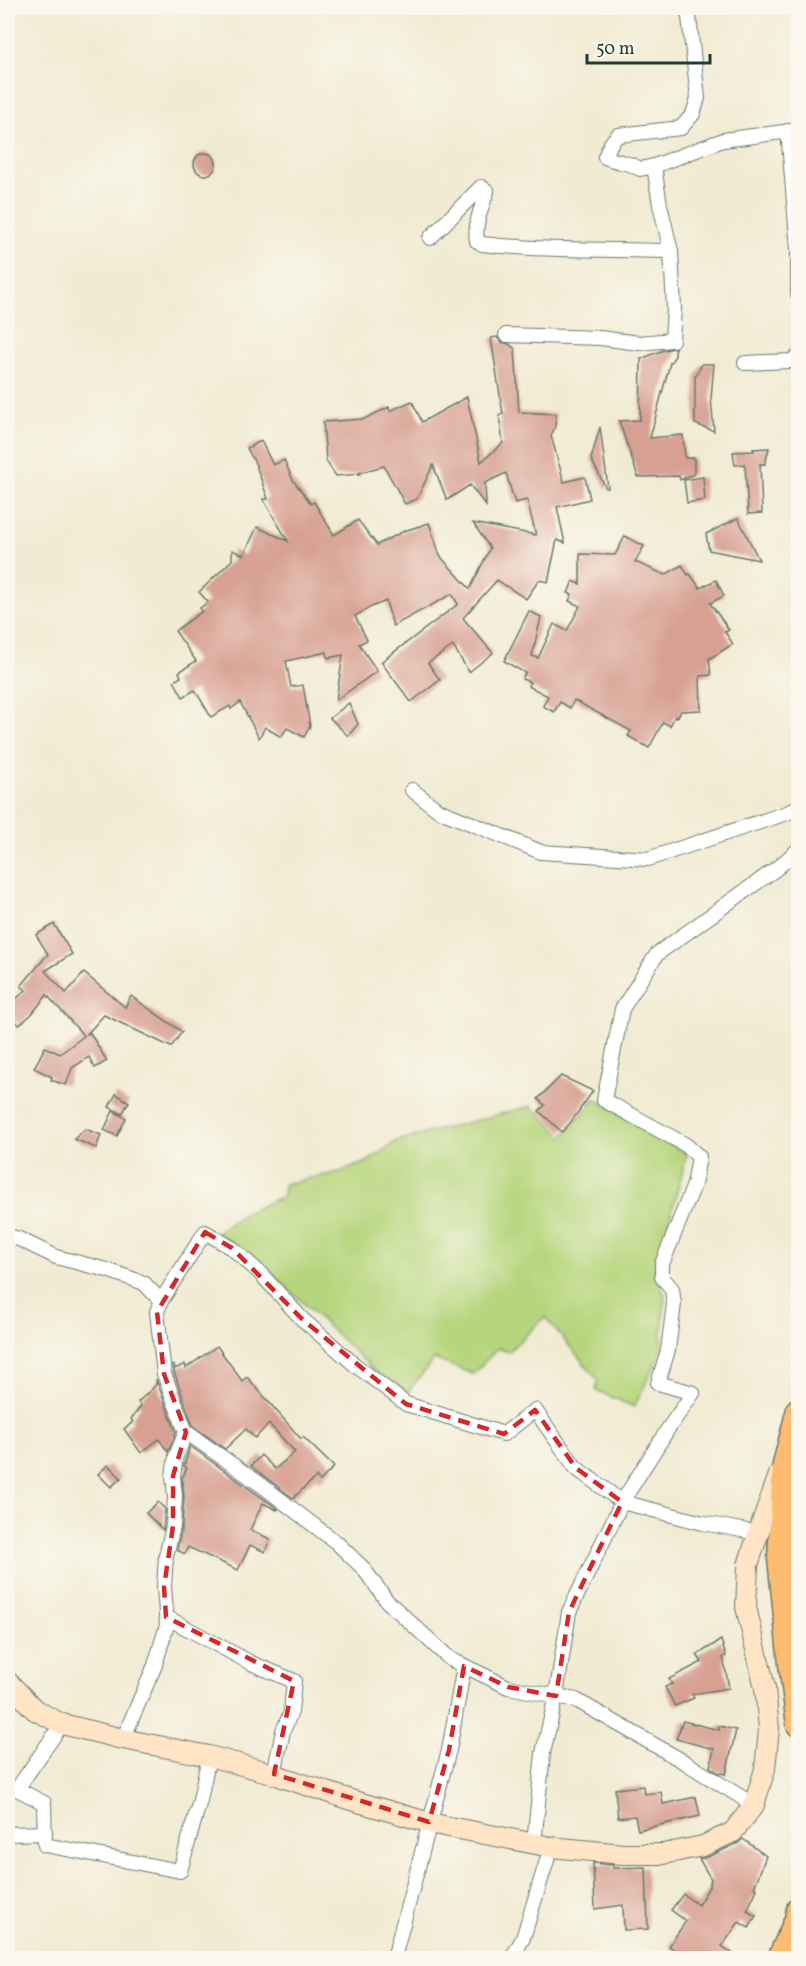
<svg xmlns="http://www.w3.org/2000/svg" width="806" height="1966" font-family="Vollkorn,serif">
<rect width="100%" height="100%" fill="#fbf7ec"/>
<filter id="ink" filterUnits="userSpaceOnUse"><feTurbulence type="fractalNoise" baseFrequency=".0167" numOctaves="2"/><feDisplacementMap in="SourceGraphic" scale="12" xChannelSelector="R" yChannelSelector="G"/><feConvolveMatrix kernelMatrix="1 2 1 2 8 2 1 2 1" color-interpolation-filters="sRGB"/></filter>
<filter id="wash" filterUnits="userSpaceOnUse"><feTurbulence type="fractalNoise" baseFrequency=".008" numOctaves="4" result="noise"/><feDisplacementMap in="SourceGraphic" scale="24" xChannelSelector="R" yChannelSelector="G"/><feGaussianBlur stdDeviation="1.35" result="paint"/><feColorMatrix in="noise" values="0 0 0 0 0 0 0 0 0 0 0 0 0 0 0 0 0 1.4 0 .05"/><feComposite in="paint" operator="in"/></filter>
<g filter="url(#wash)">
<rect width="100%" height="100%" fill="#f1ebd3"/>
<polygon fill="#b6d67d" stroke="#6a8a58" stroke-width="1.5" points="595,1099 687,1154 655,1274 665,1295 661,1352 634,1407 596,1390 598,1380 545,1317 508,1352 498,1348 473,1374 434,1359 408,1392 377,1373 275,1276 217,1232 242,1215 283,1196 284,1184 340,1172 367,1162 397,1141 531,1106 563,1137"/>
<g id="blocks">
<g fill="#d7a092">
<circle cx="205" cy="164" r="11"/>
<polygon points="497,337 501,342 509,344 515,349 519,412 556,414 555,427 551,436 564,482 585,477 590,499 557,507 565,543 557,540 548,582 539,580 526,599 497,580 463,618 493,653 469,672 453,646 428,663 440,680 411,702 381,662 458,604 452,594 393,626 386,601 371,607 355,616 367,640 359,644 377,671 336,700 343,655 328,658 327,652 286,661 291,687 303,685 310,726 304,737 287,728 281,737 265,727 259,738 240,702 231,709 230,706 211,717 195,690 183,697 174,681 181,677 179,672 196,661 175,631 202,611 200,608 208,602 199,592 232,560 232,550 244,555 257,527 288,541 263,499 268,499 256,465 247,448 261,441 273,465 284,460 293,480 311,504 314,502 334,535 358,520 377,545 404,531 429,523 440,556 470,589 490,548 473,523 536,535 527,500 515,503 506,473 485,483 486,506 470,485 447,500 433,465 417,499 405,504 384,466 359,473 360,474 336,476 326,461 323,422 364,419 389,407 390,411 412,401 422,422 467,397 481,462 503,443 499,415 503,414 491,338"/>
<polygon points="675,348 675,356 670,363 650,438 683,435 685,458 694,458 694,474 680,480 679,476 638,477 619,421 640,420 641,359 663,350"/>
<polygon points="702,364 714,364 711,398 714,431 695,424 695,377"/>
<polygon points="600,427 608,488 606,488 591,459"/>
<polygon points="769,448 765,464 760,464 762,513 748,514 745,464 735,465 733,452 754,451 753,449"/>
<polygon points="703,477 705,500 687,503 684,480"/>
<polygon points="738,518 759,560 709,550 706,534"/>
<polygon points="625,536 644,546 635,562 665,575 682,565 688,575 690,574 700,588 716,580 724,596 710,603 729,630 725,632 733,644 709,659 711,675 700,676 701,710 681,711 677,718 675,716 670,726 663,722 649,748 628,736 631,731 574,700 570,708 560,702 554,712 543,706 548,696 528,686 530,682 522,679 525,673 504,661 529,611 541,617 532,656 538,658 554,624 567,631 580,606 569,601 572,594 568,593 573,581 580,584 580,554 615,555"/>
<polygon points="349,703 358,724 348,736 330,718"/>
<polygon points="54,924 72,954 45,971 66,993 84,973 125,1007 131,996 182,1032 171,1047 104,1015 87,1034 90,1033 107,1061 95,1068 89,1057 72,1068 66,1085 51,1080 52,1077 34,1068 45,1047 60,1054 84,1036 47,995 31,1015 19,1025 8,1012 8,1006 26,990 21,986 48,954 36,935"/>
<polygon points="561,1076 593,1091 571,1122 562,1132 539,1111 545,1105 538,1099"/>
<polygon points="116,1094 129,1102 122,1114 109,1107"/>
<polygon points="113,1111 126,1118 117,1136 104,1130"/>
<polygon points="85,1129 101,1135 96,1148 74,1139"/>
<polygon points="217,1346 242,1381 247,1377 301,1439 303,1437 334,1467 320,1481 316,1477 293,1498 251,1466 261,1455 275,1469 295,1452 269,1424 255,1438 246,1429 225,1449 193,1426 172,1366 174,1365 175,1369 185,1364 186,1368"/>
<polygon points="156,1379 176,1432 168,1452 159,1439 141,1453 124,1429 133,1422 131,1419 141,1406 138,1402 156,1385"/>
<polygon points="190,1446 278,1509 277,1510 263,1503 250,1530 270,1539 265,1552 250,1545 238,1570 188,1547 185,1554 177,1550 182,1527 184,1497 182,1478 187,1468 184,1466"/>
<polygon points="108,1465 121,1478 111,1487 98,1474"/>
<polygon points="158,1502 165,1509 163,1530 146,1513"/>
<polygon points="721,1640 726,1656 723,1657 729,1688 692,1694 694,1698 675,1706 665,1687 672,1684 669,1679 702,1662 697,1655"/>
<polygon points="683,1721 719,1730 719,1726 736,1730 726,1774 719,1773 710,1767 714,1749 676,1739"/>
<polygon points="643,1786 644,1794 661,1792 663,1804 696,1797 700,1816 638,1830 635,1816 618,1818 615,1789"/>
<polygon points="743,1839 766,1856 754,1888 757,1889 747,1911 756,1916 749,1928 739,1922 722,1946 740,1959 688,1959 669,1946 686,1921 671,1910 683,1894 698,1905 709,1887 711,1879 699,1859 708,1857 738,1843"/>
<polygon points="593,1863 613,1865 613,1868 646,1867 648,1929 624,1930 623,1905 595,1909"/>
</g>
</g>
</g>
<g filter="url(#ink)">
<use href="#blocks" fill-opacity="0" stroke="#687a6c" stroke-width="1.5"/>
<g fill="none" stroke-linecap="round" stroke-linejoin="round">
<defs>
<g id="street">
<path d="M688,8L698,98L693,114L681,128L618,135L611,143L605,157C618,163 627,161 640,169L654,166L723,140L798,130"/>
<polyline points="788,131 798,249 798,294"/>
<path d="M430,238L481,187L487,191C482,207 474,224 477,241L482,244C544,251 608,249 671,251L660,205L654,166"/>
<polyline points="506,335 600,338 639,343 672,340 674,308 671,251"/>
<polyline points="745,363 791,361 798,357"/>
<polyline points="412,790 438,810 541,852 648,859 787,813 798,807"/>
<polyline points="8,1236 19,1239 56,1257 107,1270 144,1283 161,1301 157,1312 164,1374 186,1432 176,1456 173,1476 175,1497 173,1526 166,1556 164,1587 167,1625 155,1665 123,1739"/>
<polyline points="161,1301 205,1232 232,1248 260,1273 302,1319 354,1364 406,1404 504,1434 535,1410 576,1468 622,1502 703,1523 758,1533"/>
<polyline points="186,1432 260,1484 337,1543 363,1568 387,1601 450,1659 508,1687 576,1700 686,1763 754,1805"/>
<polyline points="780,1538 798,1535"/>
<polyline points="166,1617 251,1663 294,1681 291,1712 283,1731 274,1774"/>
<polyline points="62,1724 17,1789 44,1803 45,1845 180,1871 200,1800 209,1756"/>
<polyline points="8,1834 45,1833"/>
<polyline points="534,1844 543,1753 556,1696 569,1612 622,1502 668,1429 693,1393 658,1383 668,1350 674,1304 672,1289 662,1277 662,1264 694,1185 699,1157 686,1145 604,1100 622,1009 657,954 777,868 798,850"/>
<polyline points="394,1958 449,1750 464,1666"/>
<polyline points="512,1958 523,1938 551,1847"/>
</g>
<polyline id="secondary" points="8,1682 35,1710 62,1724 123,1739 209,1756 267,1772 351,1800 434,1824 551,1847 623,1854 663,1854 703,1846 733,1832 754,1805 765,1769 769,1729 765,1688 746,1607 748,1565 762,1522 780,1472"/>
<g id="primary">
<polyline points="798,1409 784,1464 779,1558 790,1664 798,1725"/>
<polyline points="779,1958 796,1919 798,1909"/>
</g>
</defs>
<use href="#street" stroke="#687a6c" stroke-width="16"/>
<use href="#secondary" stroke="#687a6c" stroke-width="22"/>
<use href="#primary" stroke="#687a6c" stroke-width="25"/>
<use href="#street" stroke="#fff" stroke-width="14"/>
<use href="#secondary" stroke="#ffe4c6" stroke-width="20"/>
<use href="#primary" stroke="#febc70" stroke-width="22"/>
</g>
</g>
<path fill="none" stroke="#d62828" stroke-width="4.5" stroke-dasharray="12 8" stroke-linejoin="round" d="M205,1232L232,1248L302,1319L406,1404L504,1434L535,1410L576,1468L622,1502L569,1612L556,1696L508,1687L464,1666L449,1750L429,1822L274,1774L294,1681L166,1617L164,1587L173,1526V1476L186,1432L164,1374L157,1312Z"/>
<rect width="806" height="1966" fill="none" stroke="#fbf7ec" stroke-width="30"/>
<path d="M587 54v9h123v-9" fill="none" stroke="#1f3d34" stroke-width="3"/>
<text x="596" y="54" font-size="18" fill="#1f3d34" stroke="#fbf7ec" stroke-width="4.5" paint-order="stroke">50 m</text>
</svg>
